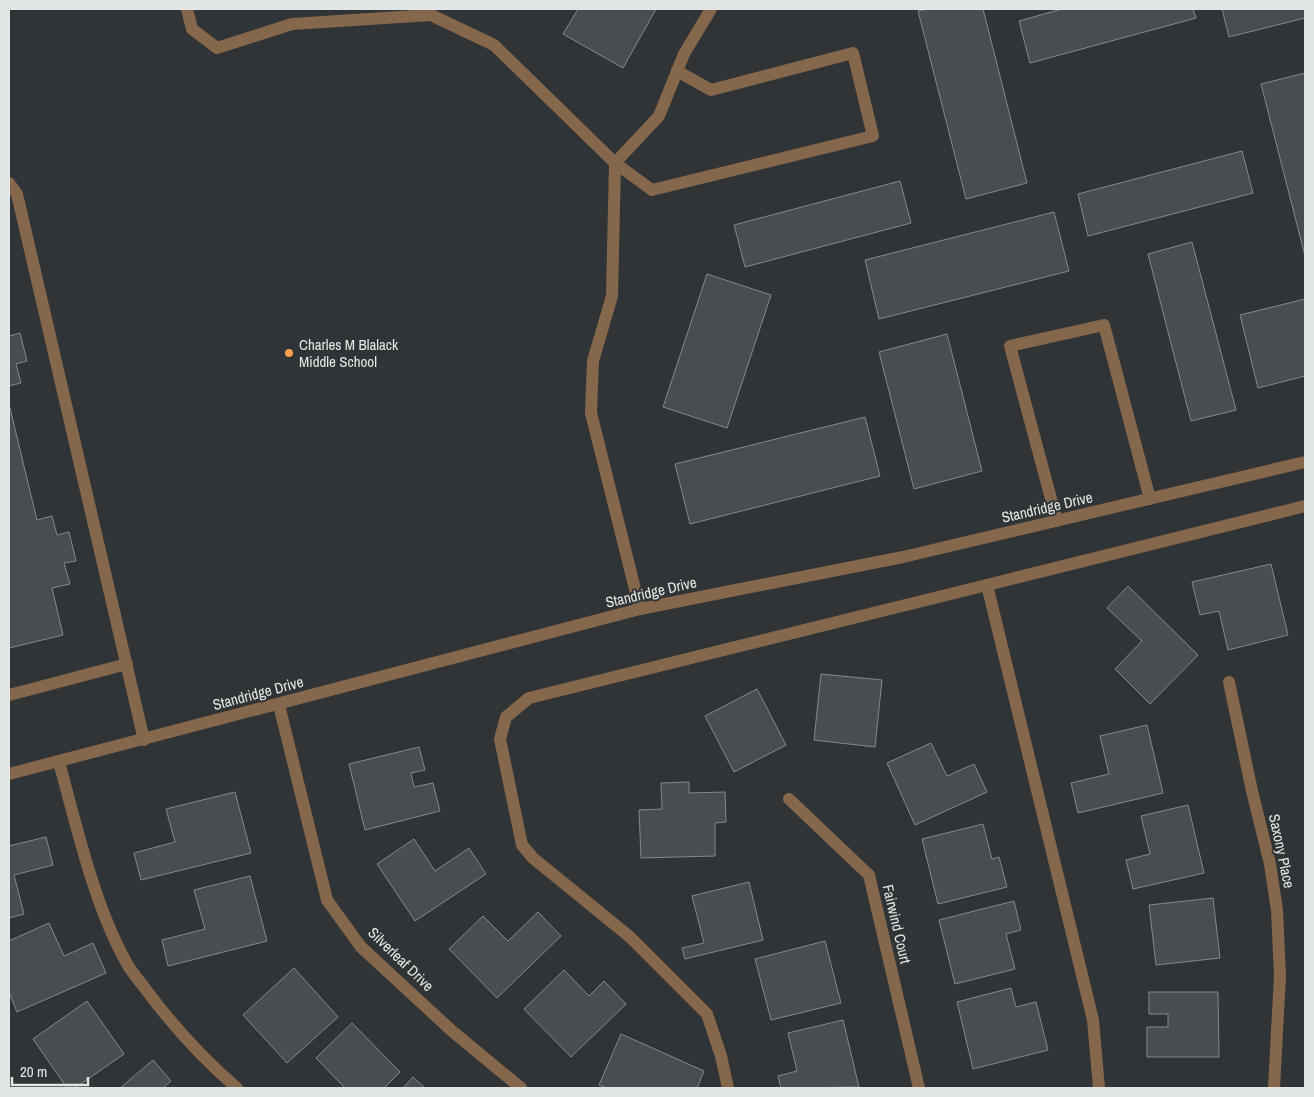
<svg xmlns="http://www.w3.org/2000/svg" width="1314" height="1097" font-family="'Archivo Narrow',sans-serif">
<rect width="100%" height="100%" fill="#313436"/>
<g fill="#494d4f" stroke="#85898b">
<polygon points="578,9 656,9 623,68 563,34"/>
<polygon points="927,9 983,9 1027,183 966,199 918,11"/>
<polygon points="1062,9 1193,9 1196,18 1030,63 1019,21"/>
<polygon points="1222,9 1305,9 1305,18 1229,37"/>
<polygon points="1305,73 1305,256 1261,84"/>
<polygon points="1242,151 1253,193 1088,236 1078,194"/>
<polygon points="900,181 911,223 745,267 734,225"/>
<polygon points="1054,212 1069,271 879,319 865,260"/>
<polygon points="1192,242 1236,410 1191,421 1148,254"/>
<polygon points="707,274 771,295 727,428 663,407"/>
<polygon points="1305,299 1305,376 1258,388 1240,315"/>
<polygon points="20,333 27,361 16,364 21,383 9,386 9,336"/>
<polygon points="947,334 982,471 914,489 879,352"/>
<polygon points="9,404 37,520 52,516 57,535 69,532 76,561 64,563 70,584 52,588 63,635 9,648"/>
<polygon points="865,417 880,476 690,524 675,464"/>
<polygon points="1271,564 1288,635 1228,650 1219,611 1200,615 1192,582"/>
<polygon points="1128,586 1198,655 1150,704 1115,669 1142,641 1107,608"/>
<polygon points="821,674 882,680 875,747 814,740"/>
<polygon points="757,689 786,745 734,772 705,716"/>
<polygon points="1147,725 1163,793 1078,813 1071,783 1109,774 1100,736"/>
<polygon points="931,743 947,776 974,764 987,792 915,825 887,763"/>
<polygon points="419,747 425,770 411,773 414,787 433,783 440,811 365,830 349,764"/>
<polygon points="689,782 689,793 725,792 726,822 715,823 715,856 641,858 639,810 662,809 661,783"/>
<polygon points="235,792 251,853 141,880 134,853 175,842 166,809"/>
<polygon points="1188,805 1204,873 1133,889 1126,860 1150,854 1141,816"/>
<polygon points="983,824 992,859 999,857 1007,887 938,904 922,839"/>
<polygon points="46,837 53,865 14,875 24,914 9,918 9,846"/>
<polygon points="414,839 435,871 469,848 486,874 415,921 377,864"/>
<polygon points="250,876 267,941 168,966 162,940 205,929 194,890"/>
<polygon points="749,882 763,940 685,959 682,948 704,943 692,896"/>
<polygon points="1213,898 1220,958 1156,965 1149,905"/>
<polygon points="1014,901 1021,930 1006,934 1015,969 955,984 939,920"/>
<polygon points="538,912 561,936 497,998 449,949 483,916 508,941"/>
<polygon points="49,923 64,956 93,943 106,973 17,1012 9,992 9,941"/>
<polygon points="825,941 841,1003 771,1020 755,959"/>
<polygon points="294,968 338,1017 287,1063 243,1015"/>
<polygon points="564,970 589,996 604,981 626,1004 571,1057 524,1009"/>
<polygon points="1011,988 1016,1007 1036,1002 1048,1050 973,1069 957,1002"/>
<polygon points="1149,992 1218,992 1219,1057 1147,1057 1147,1027 1168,1027 1168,1014 1149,1014"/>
<polygon points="87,1001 124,1054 75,1088 67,1088 33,1039"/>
<polygon points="843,1020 859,1087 781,1088 778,1076 797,1071 788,1033"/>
<polygon points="352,1023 400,1072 384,1088 345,1088 316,1058"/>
<polygon points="621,1034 704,1071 697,1088 607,1088 599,1085"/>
<polygon points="153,1060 171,1081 163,1088 120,1088"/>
<polygon points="413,1077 425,1088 403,1088"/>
</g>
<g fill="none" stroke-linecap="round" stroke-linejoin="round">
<g stroke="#85674c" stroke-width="12">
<polyline points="187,9 192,29 217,48 292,24 431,15 494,45 615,163 652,190 873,136 853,53 711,90 677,71"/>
<polyline points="9,183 17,194 144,740"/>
<polyline points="1057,521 1010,346 1104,325 1150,499"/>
<polyline points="640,609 591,413 593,361 612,296 615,163 659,116 684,54 711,9"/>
<polyline points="1229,682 1252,791 1270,864 1277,910 1280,976 1274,1088"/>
<polyline points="9,695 127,664"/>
<polyline points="279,705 327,900 361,947 452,1031 521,1088"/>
<path d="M59,762C76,824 94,904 125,960C130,971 140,981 147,991C174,1027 203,1059 237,1088"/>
<polyline points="9,774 640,609 903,557 1305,462"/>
<polyline points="789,799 869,875 919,1088"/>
<polyline points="728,1088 721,1056 707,1014 630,937 533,858 522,845 500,739 506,717 529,698 987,585"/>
<polyline points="1099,1088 1093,1020 987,585 1305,506"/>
</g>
</g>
<circle fill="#f8a14a" stroke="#313436" stroke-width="2" cx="289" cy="353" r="5"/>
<g text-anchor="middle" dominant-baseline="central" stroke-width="4" stroke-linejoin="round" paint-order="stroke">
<g font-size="15" fill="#e3e6e7" stroke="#313436" text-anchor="start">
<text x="299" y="344">Charles M Blalack<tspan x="299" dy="17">Middle School</tspan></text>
</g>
<g font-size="15" fill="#e3e6e7" stroke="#313436">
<text transform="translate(1047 507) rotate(-13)">Standridge Drive</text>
<text transform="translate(651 592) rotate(-13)">Standridge Drive</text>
<text transform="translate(258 693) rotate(-15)">Standridge Drive</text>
<text transform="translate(1282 851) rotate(78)">Saxony Place</text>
<text transform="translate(897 924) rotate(77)">Fairwind Court</text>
<text transform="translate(401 959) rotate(44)">Silverleaf Drive</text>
</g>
</g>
<rect width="1314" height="1097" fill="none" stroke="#e3e6e7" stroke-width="20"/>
<path d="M12 1077v8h76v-8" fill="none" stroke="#e3e6e7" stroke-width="2.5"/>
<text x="20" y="1077" font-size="15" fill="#e3e6e7" stroke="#313436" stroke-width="4" paint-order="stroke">20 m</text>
</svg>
